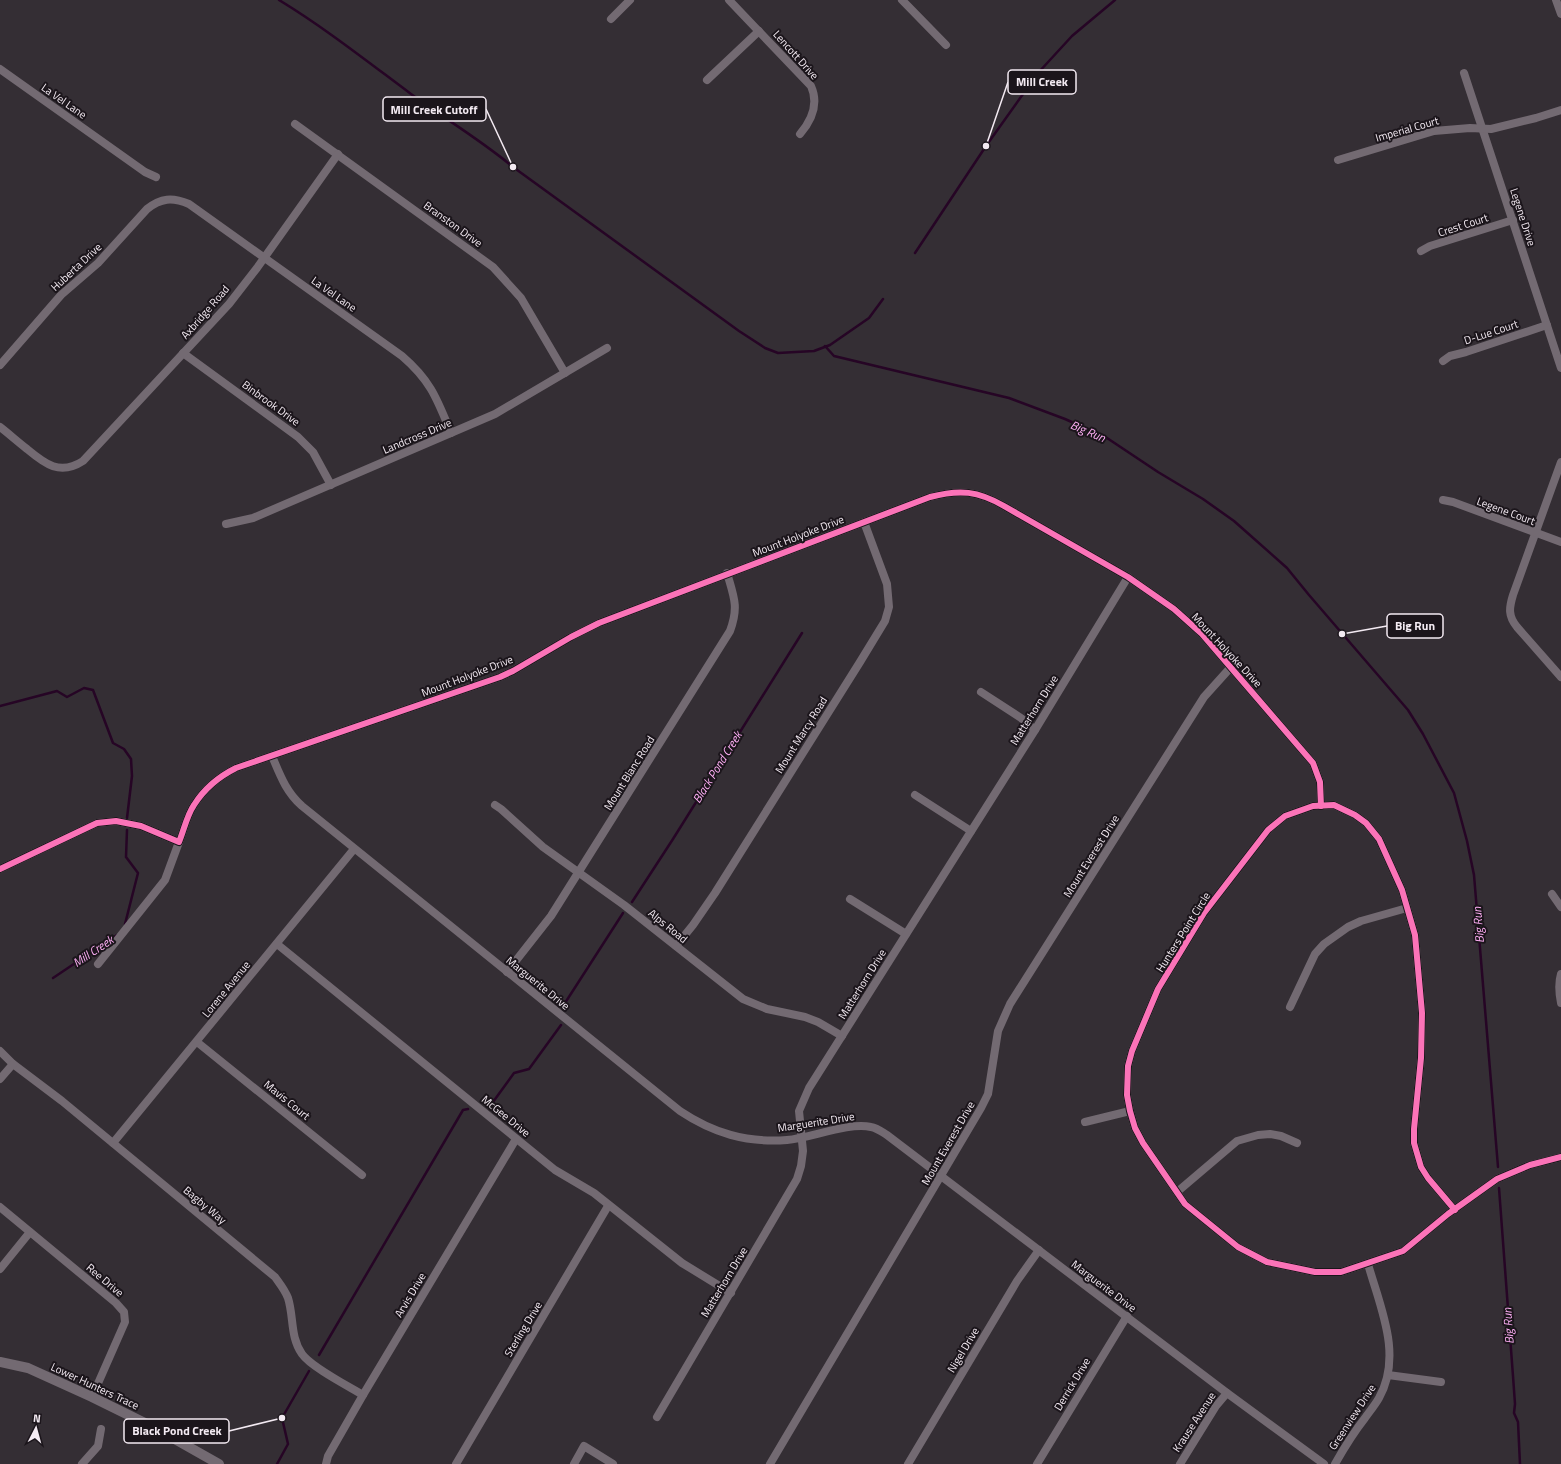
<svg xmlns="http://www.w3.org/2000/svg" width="1561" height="1464" font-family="'Titillium Web',sans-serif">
<rect width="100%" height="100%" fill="#342e34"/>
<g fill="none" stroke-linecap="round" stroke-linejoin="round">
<g stroke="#260525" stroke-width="2.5">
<path d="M279,0C325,28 368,62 411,94C445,119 481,140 513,167L739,331L765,348L778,353L814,351L830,345L869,318L883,299"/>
<polyline points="915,253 986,146 1038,73 1072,36 1115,0"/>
<polyline points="825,346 834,356 1009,398 1065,419 1107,438 1158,472 1203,499 1234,521 1287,568 1309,595 1408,710 1423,734 1454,793 1467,841 1474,875 1498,1167"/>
<polyline points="0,706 57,691 67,697 84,688 93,690 113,743 124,749 131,759 132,776 127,818"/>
<polyline points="632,902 673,839 802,633"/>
<polyline points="125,924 138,873 126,857 127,830"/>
<polyline points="53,978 117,935"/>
<polyline points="564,1008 565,1003 623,913"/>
<polyline points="486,1104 493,1102 514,1073 529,1069 561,1025"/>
<polyline points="1499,1188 1513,1376 1515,1404 1514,1413 1518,1422 1520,1464"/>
<polyline points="319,1355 463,1110 468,1109"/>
<polyline points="277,1464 288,1444 282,1418 309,1371"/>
</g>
<g stroke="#736a72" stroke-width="8">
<path d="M729,0L811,86C819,104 812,120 800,134"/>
<polyline points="902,0 946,45"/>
<polyline points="1556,0 1561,14"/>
<polyline points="611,19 630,0"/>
<polyline points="0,69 145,172 156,177"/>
<polyline points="1464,73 1561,368"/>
<polyline points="707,80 759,31"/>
<polyline points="295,124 493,267 521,298 565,373"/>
<polyline points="1338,160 1434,131 1470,128 1491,129 1536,118 1561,110"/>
<polyline points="1421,251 1430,246 1513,220"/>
<polyline points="183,353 298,437 313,452 331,485"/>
<polyline points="1443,361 1450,356 1466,352 1547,325"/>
<path d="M0,365L61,295L98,263L147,209C161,198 172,197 189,204L402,356C431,381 437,399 451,433"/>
<path d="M0,427C9,434 18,442 27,449C45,464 60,476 83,461L229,304L257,268L338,154"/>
<path d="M1561,462L1513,595C1509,608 1508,616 1517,627L1561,677"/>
<polyline points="1443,500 1453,502 1561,542"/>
<polyline points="226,524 253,518 495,414 607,348"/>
<polyline points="981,692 1021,718 1035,730"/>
<path d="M272,756C280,775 286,792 302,806L680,1111C713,1133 746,1143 787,1140C811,1138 848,1122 871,1127C877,1128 882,1132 887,1135L1227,1393L1324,1464"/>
<polyline points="915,795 971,831"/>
<polyline points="495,805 501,809 543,847 624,905 743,999 767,1009 805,1017 818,1022 842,1036"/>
<path d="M0,869L97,823L116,821L141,826L179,842C184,830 187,815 194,805C204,789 220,776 236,768L500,677L513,671L571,637L599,623L930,497C960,489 978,491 1004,506L1128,577L1174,609L1202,634L1313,763L1320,782L1321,806"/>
<polyline points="1552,894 1561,907"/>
<polyline points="850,899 906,934"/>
<polyline points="277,944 555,1170 594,1193 682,1263 731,1293"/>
<polyline points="676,946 693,925 715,893 860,662 885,621 889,607 887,584 864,522"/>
<polyline points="98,964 165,880 179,842"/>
<path d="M507,972L551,916L730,631C739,607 734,597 727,573"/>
<path d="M1561,974C1558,984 1559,993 1561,1003"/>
<polyline points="1290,1007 1315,954 1324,944 1348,927 1361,921 1407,908"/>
<polyline points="197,1042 362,1175"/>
<path d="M0,1051L13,1064L62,1101L275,1277C280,1284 285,1290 288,1298C294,1317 290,1337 302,1354C311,1367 348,1386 363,1395"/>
<polyline points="0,1079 13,1064"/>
<polyline points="1085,1122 1130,1111"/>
<polyline points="113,1143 354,849"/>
<polyline points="1177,1192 1237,1141 1258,1135 1270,1134 1281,1136 1297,1143"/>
<polyline points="0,1207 116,1303 124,1312 125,1322 92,1397"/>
<polyline points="1455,1210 1428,1178 1421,1167 1414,1143 1414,1129 1421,1058 1422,1013 1415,935 1402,890 1379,839 1366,823 1355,815 1334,805 1313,806 1285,816 1268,830 1204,913 1158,989 1132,1051 1128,1066 1127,1095 1130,1111 1135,1128 1143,1143 1185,1204 1238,1247 1267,1262 1315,1272 1341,1272 1403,1251 1448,1214 1497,1179 1530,1165 1561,1157"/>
<polyline points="0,1269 30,1232"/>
<polyline points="1388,1375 1441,1382"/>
<polyline points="657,1417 797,1179 801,1166 803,1151 799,1111 809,1088 1035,730 1128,577"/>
<polyline points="82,1464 98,1446 101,1429"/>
<polyline points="326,1464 328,1456 363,1395 516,1139"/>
<polyline points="456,1464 608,1206"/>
<polyline points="574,1464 584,1446 613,1464"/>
<polyline points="770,1464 981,1108 988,1094 998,1031 1010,1004 1204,697 1231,667"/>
<polyline points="908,1464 1017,1281 1039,1250"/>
<polyline points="1037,1464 1127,1316"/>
<polyline points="1180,1464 1216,1406 1227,1393"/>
<path d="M1335,1464C1344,1448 1354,1432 1365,1418C1370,1411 1375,1405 1379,1398C1403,1355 1380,1307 1368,1264"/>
</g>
<polyline stroke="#736a72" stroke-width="10" points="0,1362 28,1368 92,1397 157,1429 219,1464"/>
<defs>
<g id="cycleway">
<path d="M0,869L97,823L116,821L141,826L179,842C184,830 187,815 194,805C204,789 220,776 236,768L500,677L513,671L571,637L599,623L930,497C960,489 978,491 1004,506L1128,577L1174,609L1202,634L1313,763L1320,782L1321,806"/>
<polyline points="1455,1210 1428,1178 1421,1167 1414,1143 1414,1129 1421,1058 1422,1013 1415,935 1402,890 1379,839 1366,823 1355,815 1334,805 1313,806 1285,816 1268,830 1204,913 1158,989 1132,1051 1128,1066 1127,1095 1130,1111 1135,1128 1143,1143 1185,1204 1238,1247 1267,1262 1315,1272 1341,1272 1403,1251 1448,1214 1497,1179 1530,1165 1561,1157"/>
</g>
</defs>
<use href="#cycleway" stroke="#1b151b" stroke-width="8"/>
<use href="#cycleway" stroke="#fb73b8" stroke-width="6"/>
</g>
<g text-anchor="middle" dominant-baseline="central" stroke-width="4" stroke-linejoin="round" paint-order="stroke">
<g font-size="11" fill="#f3eaf2" stroke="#1b151b">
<text transform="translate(796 55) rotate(48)">Lencott Drive</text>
<text transform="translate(64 101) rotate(35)">La Vel Lane</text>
<text transform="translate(1407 129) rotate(-16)">Imperial Court</text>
<text transform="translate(1523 217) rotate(72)">Legene Drive</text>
<text transform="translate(453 224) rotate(36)">Branston Drive</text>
<text transform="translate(1463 225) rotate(-18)">Crest Court</text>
<text transform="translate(76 267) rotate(-43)">Huberta Drive</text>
<text transform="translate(334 294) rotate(35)">La Vel Lane</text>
<text transform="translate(205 312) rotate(-49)">Axbridge Road</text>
<text transform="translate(1491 332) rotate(-18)">D-Lue Court</text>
<text transform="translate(271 403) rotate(36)">Binbrook Drive</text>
<text transform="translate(417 436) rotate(-23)">Landcross Drive</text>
<text transform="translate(1506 511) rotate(20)">Legene Court</text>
<text transform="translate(798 536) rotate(-21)">Mount Holyoke Drive</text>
<text transform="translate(1227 650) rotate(47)">Mount Holyoke Drive</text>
<text transform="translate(467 676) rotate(-21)">Mount Holyoke Drive</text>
<text transform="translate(1034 710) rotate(-58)">Matterhorn Drive</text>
<text transform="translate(801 735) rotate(-58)">Mount Marcy Road</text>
<text transform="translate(629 773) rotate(-58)">Mount Blanc Road</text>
<text transform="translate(1091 856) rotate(-58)">Mount Everest Drive</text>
<text transform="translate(668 926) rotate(39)">Alps Road</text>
<text transform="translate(1183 932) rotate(-58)">Hunters Point Circle</text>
<text transform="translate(538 983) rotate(39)">Marguerite Drive</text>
<text transform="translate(862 984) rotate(-58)">Matterhorn Drive</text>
<text transform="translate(226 989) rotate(-51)">Lorene Avenue</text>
<text transform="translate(287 1100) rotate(39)">Mavis Court</text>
<text transform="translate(506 1116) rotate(39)">McGee Drive</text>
<text transform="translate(816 1122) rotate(-9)">Marguerite Drive</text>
<text transform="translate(948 1143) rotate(-60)">Mount Everest Drive</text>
<text transform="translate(205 1205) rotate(40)">Bagby Way</text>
<text transform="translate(105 1280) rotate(40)">Ree Drive</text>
<text transform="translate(724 1282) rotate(-59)">Matterhorn Drive</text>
<text transform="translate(1104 1286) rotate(37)">Marguerite Drive</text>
<text transform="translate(410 1295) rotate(-59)">Arvis Drive</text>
<text transform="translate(523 1329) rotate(-59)">Sterling Drive</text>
<text transform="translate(963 1350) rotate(-59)">Nigel Drive</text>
<text transform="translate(1072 1384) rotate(-59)">Derrick Drive</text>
<text transform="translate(95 1386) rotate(25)">Lower Hunters Trace</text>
<text transform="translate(1352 1417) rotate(-57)">Greenview Drive</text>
<text transform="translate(1194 1422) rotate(-57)">Krause Avenue</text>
</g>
<g font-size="12" font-style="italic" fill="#feaef5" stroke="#1b151b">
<text transform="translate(1088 431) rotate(23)">Big Run</text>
<text transform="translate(717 767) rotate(-58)">Black Pond Creek</text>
<text transform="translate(1478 925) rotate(-95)">Big Run</text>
<text transform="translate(93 951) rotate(-34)">Mill Creek</text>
<text transform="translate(1508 1326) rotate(-94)">Big Run</text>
</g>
</g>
<path fill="none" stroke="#f3eaf2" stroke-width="1.5" d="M986 146L1008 82M513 167L486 109M1342 634L1387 626M282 1418L229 1431"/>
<g fill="#f3eaf2" stroke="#1b151b" stroke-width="1.5">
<circle cx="986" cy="146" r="4"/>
<circle cx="513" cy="167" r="4"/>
<circle cx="1342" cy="634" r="4"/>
<circle cx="282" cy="1418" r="4"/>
</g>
<g fill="#1b151b" stroke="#f3eaf2" stroke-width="1.5">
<rect x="1008" y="70" width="68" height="24" rx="4"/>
<rect x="383" y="97" width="103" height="24" rx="4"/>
<rect x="1387" y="614" width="56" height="24" rx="4"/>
<rect x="124" y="1419" width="105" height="24" rx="4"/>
</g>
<g font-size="12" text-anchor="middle" font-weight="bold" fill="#f3eaf2">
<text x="1042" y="86">Mill Creek</text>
<text x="434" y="114">Mill Creek Cutoff</text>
<text x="1415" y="630">Big Run</text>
<text x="177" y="1435">Black Pond Creek</text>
</g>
<g transform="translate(36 1428) rotate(6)" stroke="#1b151b" stroke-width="3" paint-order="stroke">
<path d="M0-3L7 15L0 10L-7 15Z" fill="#f3eaf2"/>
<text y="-6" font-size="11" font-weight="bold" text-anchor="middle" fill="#f3eaf2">N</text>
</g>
</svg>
